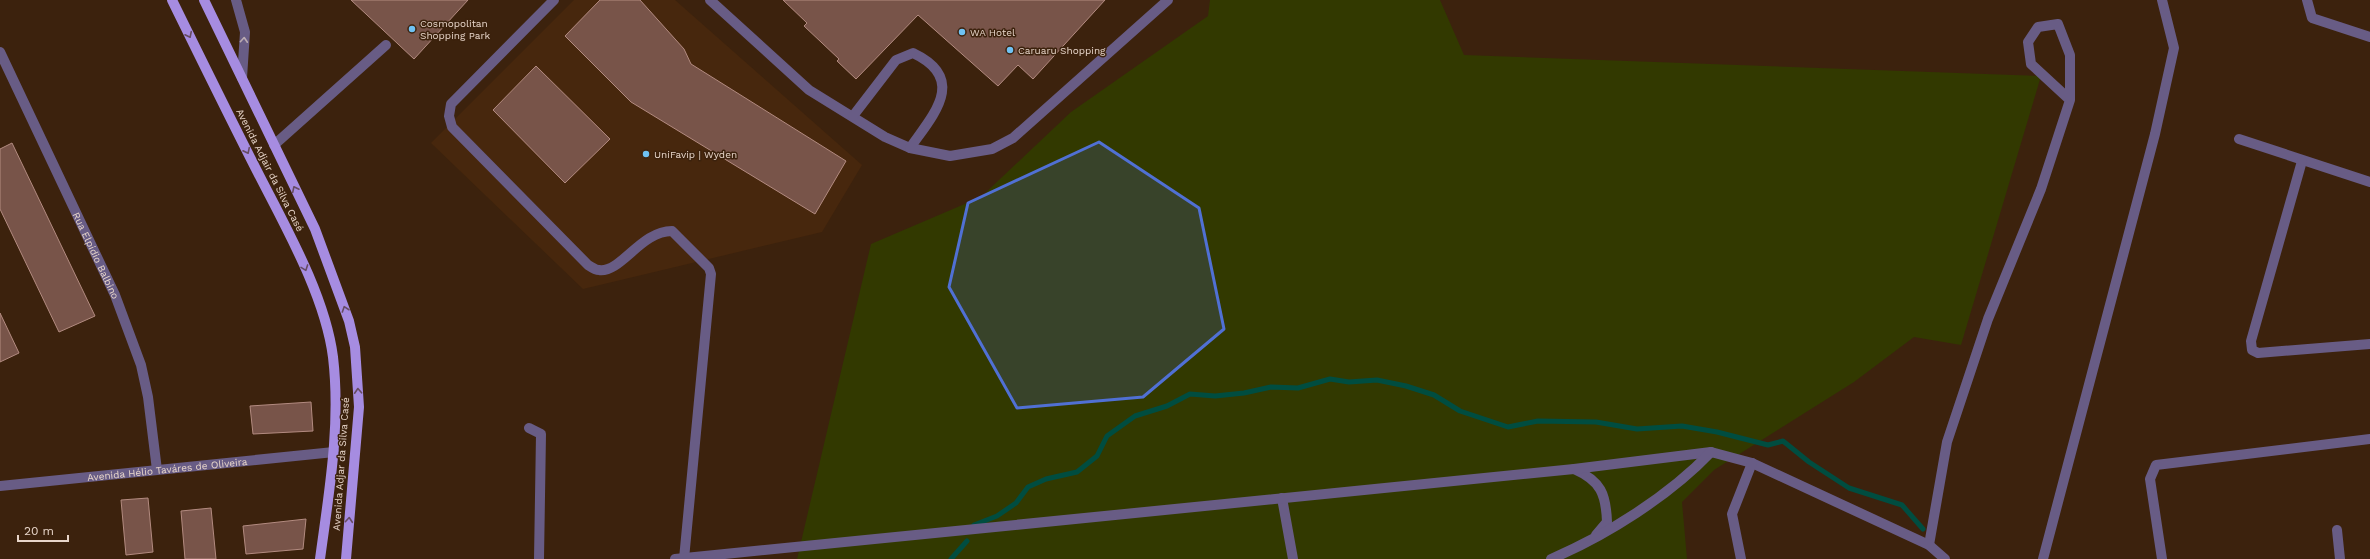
<svg xmlns="http://www.w3.org/2000/svg" width="2370" height="559" font-family="'Work Sans',sans-serif">
<rect width="100%" height="100%" fill="#3c220d"/>
<polygon fill="#47270d" points="574,0 675,0 862,165 822,232 583,289 431,143"/>
<polygon fill="#323900" points="1210,0 1440,0 1464,55 2041,76 1961,345 1914,337 1854,382 1714,470 1682,502 1687,559 797,559 871,244 981,197 1071,112 1208,16"/>
<g fill="none" stroke-linecap="round" stroke-linejoin="round">
<g stroke="#004d40" stroke-width="5">
<polyline points="974,525 997,516 1016,503 1028,487 1046,479 1077,472 1097,456 1107,436 1135,416 1167,406 1190,394 1215,396 1244,393 1271,387 1298,388 1330,379 1349,382 1377,380 1406,386 1434,395 1460,411 1508,427 1538,421 1596,422 1637,429 1682,426 1717,432 1768,445 1783,441 1809,462 1849,488 1902,505 1923,529"/>
<polyline points="951,559 967,541"/>
</g>
</g>
<g fill="#785449" stroke="#b38b80">
<polygon points="351,0 468,0 414,59"/>
<polygon points="600,0 640,0 684,49 691,64 846,161 815,214 631,102 565,36"/>
<polygon points="783,0 1105,0 1033,79 1018,65 998,86 918,15 856,79 837,61 839,59 804,26 807,23"/>
<polygon points="536,66 610,139 565,183 493,110"/>
<polygon points="12,143 95,316 59,332 0,209 0,149"/>
<polygon points="0,313 19,353 0,362"/>
<polygon points="311,402 313,431 253,434 250,406"/>
<polygon points="148,498 153,552 126,555 121,500"/>
<polygon points="211,508 216,559 185,559 181,511"/>
<polygon points="306,519 303,549 246,554 243,526"/>
</g>
<g fill="none" stroke-linecap="round" stroke-linejoin="round">
<g stroke="#685c85" stroke-width="10">
<polyline points="236,0 245,32 242,78"/>
<path d="M554,0L451,104L449,116L452,127L588,265C591,267 596,270 599,270C621,273 641,231 672,231L709,268L711,274L684,559"/>
<polyline points="710,0 809,90 885,137 910,148 950,156 992,149 1013,138 1168,0"/>
<polyline points="2307,0 2312,18 2370,37"/>
<path id="s1" d="M0,52L115,295L141,365L148,397L157,470"/>
<path d="M853,116L896,60L913,53C968,79 933,115 910,148"/>
<polyline points="2239,139 2370,182"/>
<polyline points="274,145 386,45"/>
<polyline points="2302,161 2251,341 2252,350 2258,353 2370,344"/>
<polyline points="529,428 541,434 539,559"/>
<path d="M1574,469C1601,481 1606,494 1607,522L1596,535"/>
<path id="s2" d="M0,486L334,452"/>
<polyline points="1282,498 1293,559"/>
<polyline points="2337,530 2340,559"/>
<polyline points="1929,545 1947,442 1988,319 2041,189 2070,100 2070,55 2058,24 2038,27 2028,42 2031,64 2070,100"/>
<polyline points="675,559 1574,469 1711,452"/>
<path d="M1551,559C1607,535 1669,496 1711,452L1752,463L1929,545L1945,559"/>
<polyline points="1741,559 1732,514 1752,463"/>
<polyline points="2043,559 2155,134 2174,48 2162,0"/>
<polyline points="2162,559 2150,479 2156,465 2370,439"/>
</g>
<g stroke="#a68ce1" stroke-width="10">
<path d="M172,0C200,57 228,114 257,171C285,226 325,295 333,357C341,425 329,492 320,559"/>
<polyline points="204,0 315,229 349,321 355,347 359,407 346,559"/>
</g>
</g>
<defs><path id="oneway-chevron" d="M-2-3.5L2.5 0L-2 3.5" fill="none" stroke-width="1.6" stroke-linecap="round" stroke-linejoin="round"/></defs>
<g stroke="#664c62">
<use href="#oneway-chevron" transform="translate(189 35) rotate(64)"/>
<use href="#oneway-chevron" transform="translate(247 151) rotate(64)"/>
<use href="#oneway-chevron" transform="translate(295 189) rotate(-116)"/>
<use href="#oneway-chevron" transform="translate(305 268) rotate(70)"/>
<use href="#oneway-chevron" transform="translate(345 309) rotate(-109)"/>
<use href="#oneway-chevron" transform="translate(358 391) rotate(-93)"/>
<use href="#oneway-chevron" transform="translate(349 520) rotate(-85)"/>
</g>
<use stroke="#bbabb2" href="#oneway-chevron" transform="translate(244 40) rotate(-86)"/>
<path fill="#5070d4" fill-opacity="0.2" stroke="#5070d4" stroke-width="3" stroke-linejoin="round" d="M1099,142L1199,208L1224,329L1143,397L1017,408L949,287L968,203Z"/>
<g fill="#6fc2f4" stroke="#3c220d" stroke-width="1.5">
<circle cx="412" cy="29" r="4"/>
<circle cx="962" cy="32" r="4"/>
<circle cx="1010" cy="50" r="4"/>
<circle cx="646" cy="154" r="4"/>
</g>
<g text-anchor="middle" dominant-baseline="central" stroke-width="3" stroke-linejoin="round" paint-order="stroke">
<g font-size="10" fill="#e8d6ca" stroke="#3c220d" text-anchor="start">
<text x="420" y="23">Cosmopolitan<tspan x="420" dy="12">Shopping Park</tspan></text>
<text x="970" y="32">WA Hotel</text>
<text x="1018" y="50">Caruaru Shopping</text>
<text x="654" y="154">UniFavip | Wyden</text>
</g>
<g font-size="10" fill="#e8d6ca" stroke="#3c220d">
<text transform="translate(270 170) rotate(63)">Avenida Adjair da Silva Casé</text>
<text stroke="none"><textPath href="#s1" startOffset="225">Rua Elpídio Balbino</textPath></text>
<text transform="translate(341 464) rotate(-86)">Avenida Adjar da Silva Casé</text>
<text stroke="none"><textPath href="#s2" startOffset="168">Avenida Hélio Taváres de Oliveira</textPath></text>
</g>
</g>
<path d="M18 535v6h50v-6" fill="none" stroke="#e8d6ca" stroke-width="2"/>
<text x="24" y="535" font-size="12" fill="#e8d6ca" stroke="#3c220d" stroke-width="3" paint-order="stroke">20 m</text>
</svg>
